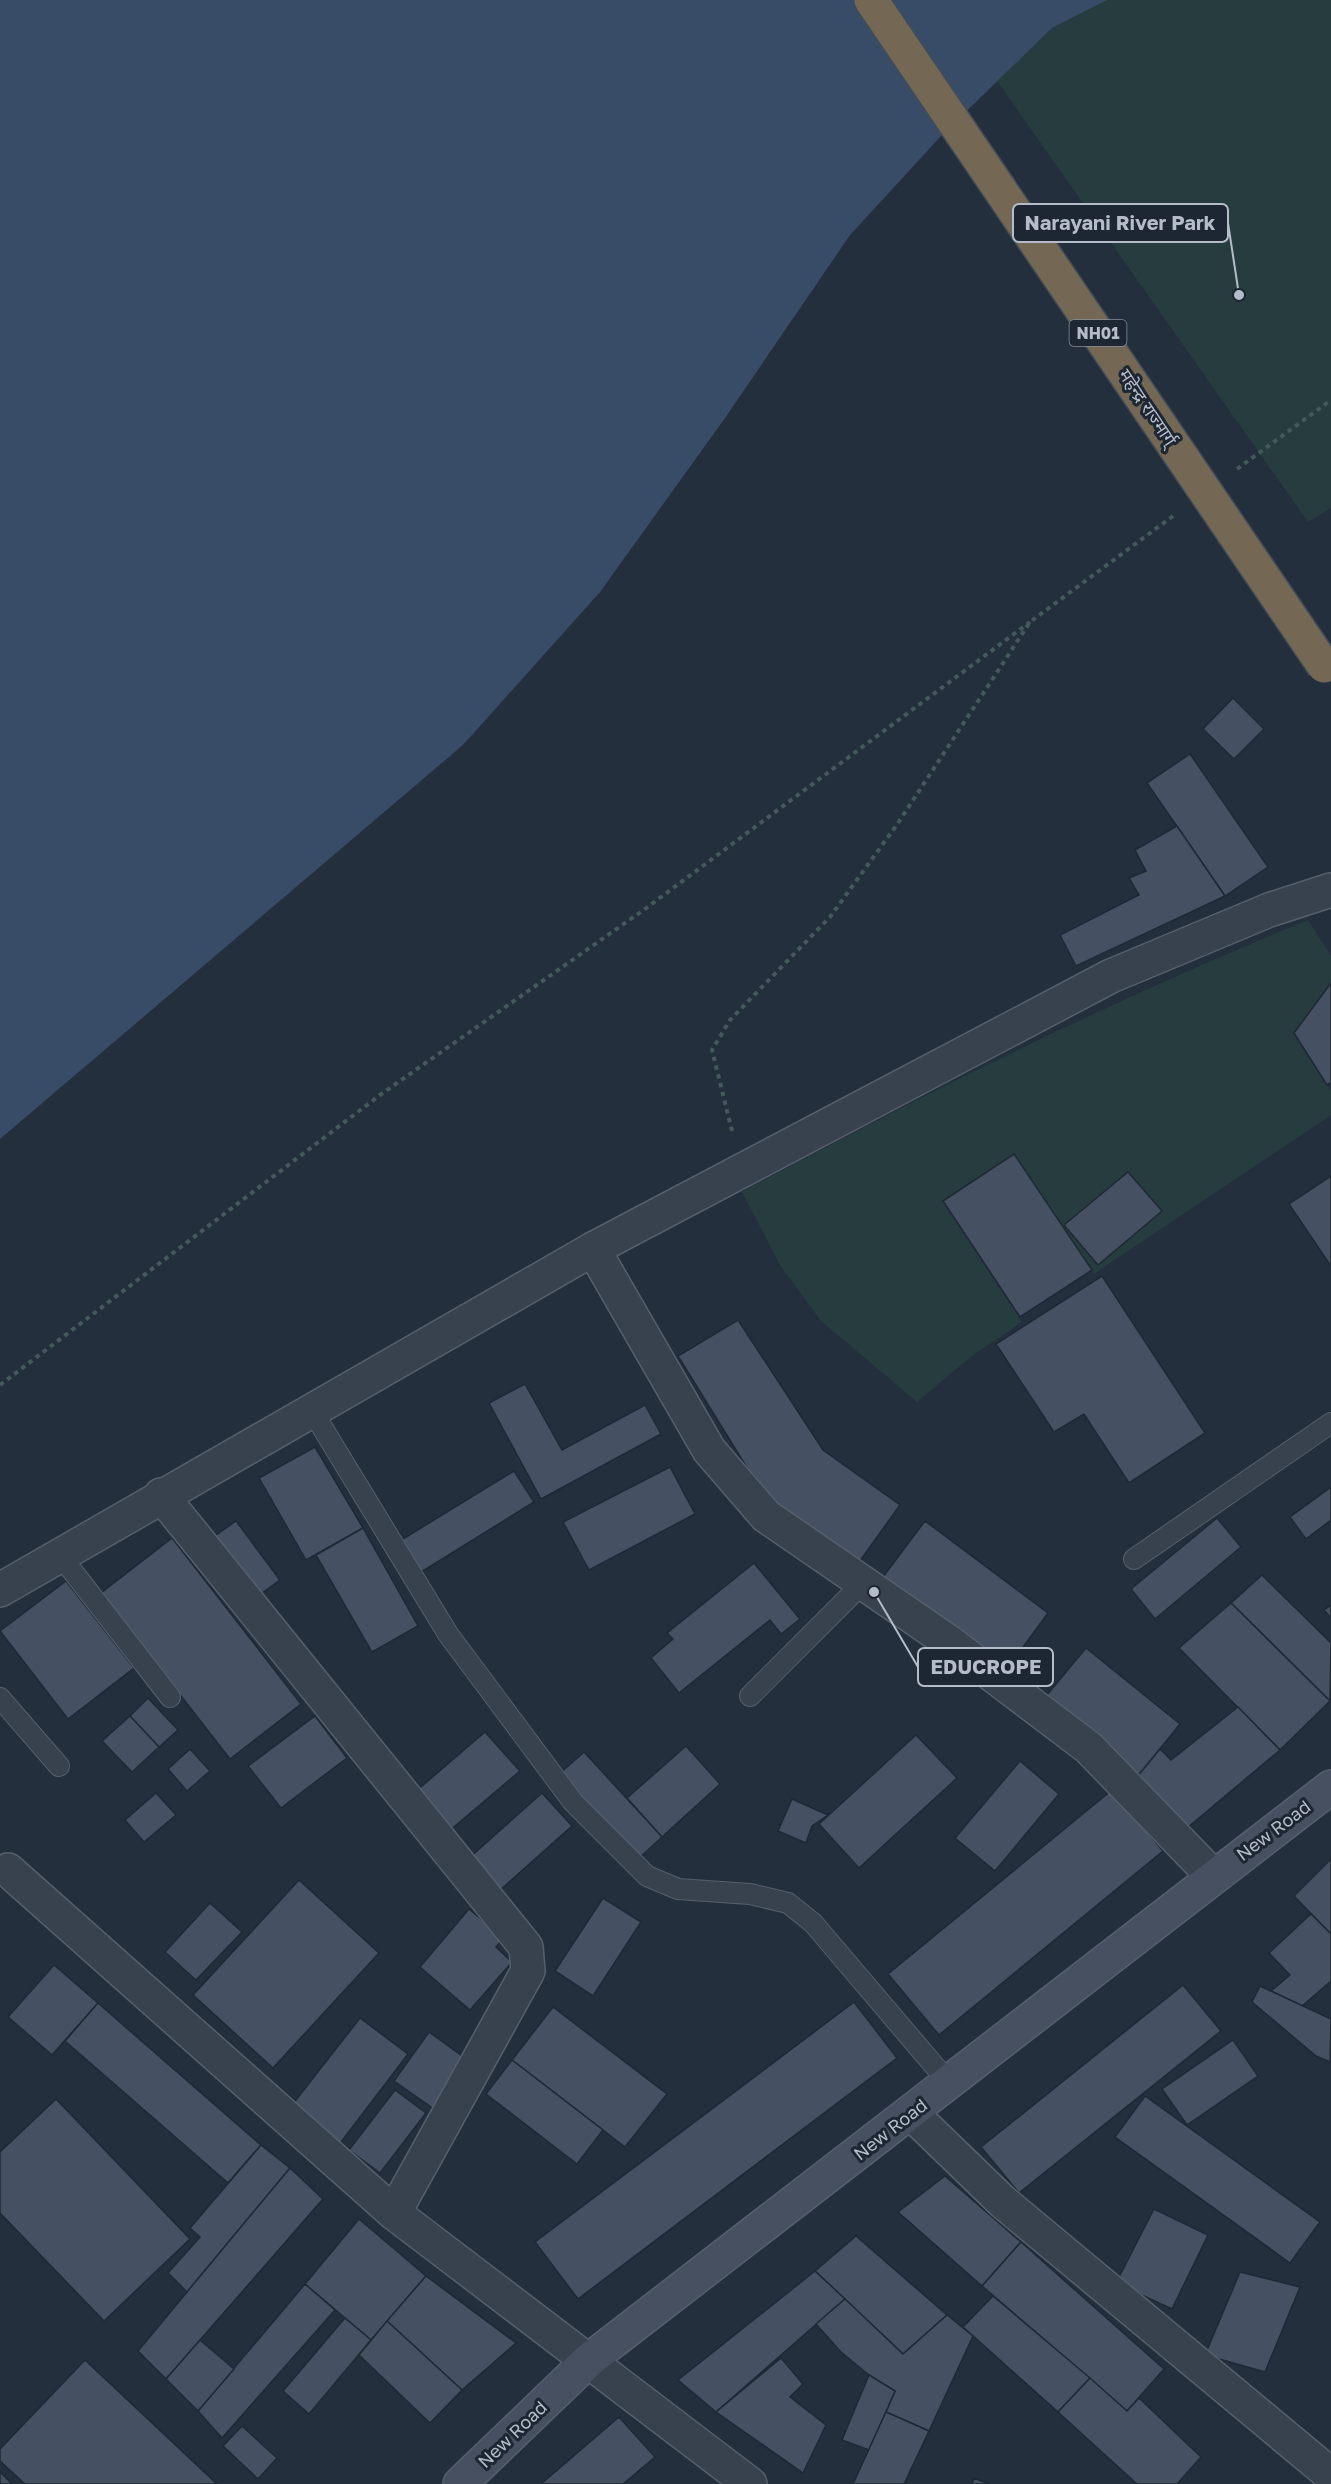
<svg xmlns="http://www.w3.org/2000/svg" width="1331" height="2484" font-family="'Golos Text','Noto Sans Devanagari',sans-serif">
<rect width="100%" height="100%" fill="#242f3e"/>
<g fill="#263c3f">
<polygon points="1107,0 1331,0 1331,508 1308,522 997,81 1052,28"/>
<path d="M1308,920L1331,956V983L1294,1033L1331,1091V1115L1094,1274L1014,1154L943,1201L1022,1322L969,1358L917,1402L821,1321L780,1265L742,1192C926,1092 1115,999 1308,920Z"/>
</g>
<polygon fill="#394c67" points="0,0 1107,0 1052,28 941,136 850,235 725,418 600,592 463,745 0,1139"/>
<g fill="#455162" stroke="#1f2835" stroke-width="1.5">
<polygon points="1233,698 1264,729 1234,759 1203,729"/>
<polygon points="1190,754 1268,867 1225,896 1147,783"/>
<polygon points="1177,826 1225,896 1076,966 1060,935 1139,895 1129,878 1146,871 1135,850"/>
<polygon points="1331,983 1331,1082 1327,1085 1294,1033"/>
<polygon points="1014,1154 1092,1270 1020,1317 943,1201"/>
<polygon points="1128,1172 1162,1211 1098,1265 1064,1225"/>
<polygon points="1331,1176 1331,1266 1289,1204"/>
<polygon points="1102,1276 1205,1433 1129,1483 1084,1414 1054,1432 996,1344"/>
<polygon points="738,1320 823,1450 900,1505 857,1565 770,1505 678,1356"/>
<polygon points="525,1384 562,1450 645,1405 661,1434 541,1499 489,1403"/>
<polygon points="315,1447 363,1528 306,1560 259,1478"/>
<polygon points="670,1467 695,1514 589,1570 563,1522"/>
<polygon points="514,1471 534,1502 418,1574 398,1542"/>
<polygon points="1331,1487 1331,1520 1306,1539 1290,1517"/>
<polygon points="1217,1518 1241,1547 1155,1619 1131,1589"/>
<polygon points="236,1521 280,1580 251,1601 206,1542"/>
<polygon points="925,1521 1048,1613 1004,1673 880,1581"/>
<polygon points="363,1528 418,1626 372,1652 316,1555"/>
<polygon points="172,1538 301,1704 230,1759 101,1593"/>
<polygon points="754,1563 800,1619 781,1634 770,1620 679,1693 651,1658 673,1639 667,1633"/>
<polygon points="1262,1575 1331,1643 1330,1701 1231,1603"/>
<polygon points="66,1581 134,1668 68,1719 0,1631"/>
<polygon points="1231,1603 1330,1701 1280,1750 1179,1648"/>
<polygon points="1331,1605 1331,1618 1324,1610"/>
<polygon points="1086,1648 1180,1724 1137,1777 1042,1701"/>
<polygon points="148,1698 178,1730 159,1747 130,1716"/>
<polygon points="1238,1707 1280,1750 1187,1828 1137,1777 1160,1749 1171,1760"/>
<polygon points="130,1716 159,1747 132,1772 102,1741"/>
<polygon points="315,1716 347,1758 281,1808 248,1766"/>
<polygon points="485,1732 520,1771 442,1837 408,1798"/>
<polygon points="916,1735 957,1778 859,1868 819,1824"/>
<polygon points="686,1746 720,1784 662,1837 627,1798"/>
<polygon points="190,1749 210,1771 187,1791 168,1769"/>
<polygon points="584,1752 662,1837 636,1861 558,1775"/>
<polygon points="1020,1761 1059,1794 995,1871 955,1838"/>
<polygon points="1112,1790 1163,1851 939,2035 888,1974"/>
<polygon points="156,1793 176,1815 144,1842 125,1820"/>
<polygon points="542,1793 572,1826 498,1892 468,1859"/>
<polygon points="792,1799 828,1815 812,1826 806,1843 778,1831"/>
<polygon points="1331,1859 1331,1934 1294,1896"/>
<polygon points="299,1880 379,1953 273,2068 193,1995"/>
<polygon points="603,1898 641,1922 593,1996 555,1971"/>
<polygon points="210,1903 242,1932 196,1980 165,1952"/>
<polygon points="469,1909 504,1938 496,1947 512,1962 470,2010 420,1967"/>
<polygon points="1311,1914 1331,1934 1331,1981 1302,2006 1271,1991 1290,1975 1269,1953"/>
<polygon points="54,1965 98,2003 52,2055 8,2017"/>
<polygon points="1183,1985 1221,2031 1019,2193 981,2147"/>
<polygon points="1260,1986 1331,2019 1330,2062 1316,2056 1252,2002"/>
<polygon points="854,2002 897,2058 578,2299 535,2242"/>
<polygon points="98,2003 261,2145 228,2183 65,2041"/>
<polygon points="553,2007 667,2094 625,2147 512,2060"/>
<polygon points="360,2018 408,2054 338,2146 289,2109"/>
<polygon points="429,2032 469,2061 434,2109 394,2081"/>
<polygon points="1233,2040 1258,2076 1187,2125 1162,2089"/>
<polygon points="512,2060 603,2130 577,2164 486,2094"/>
<polygon points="395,2090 426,2113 380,2173 349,2150"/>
<polygon points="1145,2096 1320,2222 1290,2263 1115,2137"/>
<polygon points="56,2099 190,2239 104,2321 0,2213 0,2152"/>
<polygon points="261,2145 290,2168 187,2292 168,2273 200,2237 190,2228"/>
<polygon points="290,2168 323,2199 166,2379 138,2351"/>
<polygon points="945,2176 1021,2242 982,2286 898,2212"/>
<polygon points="1154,2209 1208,2235 1172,2309 1116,2283"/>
<polygon points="359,2219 426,2276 371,2340 305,2284"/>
<polygon points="856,2236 947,2315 903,2354 815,2271"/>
<polygon points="1021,2242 1164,2369 1127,2411 982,2286"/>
<polygon points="815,2271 845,2299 716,2412 678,2380"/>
<polygon points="1240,2272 1300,2287 1265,2372 1205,2355"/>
<polygon points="426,2276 516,2343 462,2390 387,2321"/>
<polygon points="305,2284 335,2310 222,2438 198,2411"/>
<polygon points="993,2296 1090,2378 1058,2412 963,2327"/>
<polygon points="845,2299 903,2354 947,2315 973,2336 929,2431 886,2412 895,2391 869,2375 841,2352 816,2324"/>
<polygon points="345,2318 371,2340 309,2414 283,2391"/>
<polygon points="387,2321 462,2390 430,2423 359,2355"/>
<polygon points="200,2340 234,2369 198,2411 166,2379"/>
<polygon points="781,2358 803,2384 790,2397 826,2425 803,2473 716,2412"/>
<polygon points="85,2360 217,2484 25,2484 0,2461 0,2449"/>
<polygon points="869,2375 895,2391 869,2450 842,2440"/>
<polygon points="1090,2378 1127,2411 1139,2398 1201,2457 1177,2484 1137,2484 1058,2412"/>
<polygon points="886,2412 929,2431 904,2484 853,2484"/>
<polygon points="619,2417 655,2457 623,2484 541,2484"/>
<polygon points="242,2426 277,2458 258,2479 223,2446"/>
<polygon points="0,2472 12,2484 0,2484"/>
<polygon points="974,2478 989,2484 972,2484"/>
</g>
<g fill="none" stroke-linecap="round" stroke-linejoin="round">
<defs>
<g id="lane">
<polyline points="311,1409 448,1634 573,1802 647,1876 678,1889 750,1894 788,1903 813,1923 949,2083"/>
<polyline points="60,1555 170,1697"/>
<polyline points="1134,1559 1331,1423"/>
<polyline points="750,1696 863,1583"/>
<polyline points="0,1698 59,1766"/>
</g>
<g id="street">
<polyline points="593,1249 709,1450 766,1516 949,1642 1089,1748 1213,1876"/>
<polyline points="161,1495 526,1947 528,1971 394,2213"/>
<polyline points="0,1590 593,1249 1111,976 1269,910 1331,890"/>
<polyline points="8,1870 394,2213 750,2484"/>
<polyline points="911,2113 1003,2202 1331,2475"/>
</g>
<polyline id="secondary" points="460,2484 589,2360 1331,1787"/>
</defs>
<use href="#lane" stroke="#565f6c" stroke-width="22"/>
<use href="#street" stroke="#565f6c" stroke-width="36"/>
<use href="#secondary" stroke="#565f6c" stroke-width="36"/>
<g stroke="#44595c" stroke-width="4" stroke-dasharray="4.5 4.5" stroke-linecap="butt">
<polyline points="1237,469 1331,400"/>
<polyline points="732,1131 712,1050 730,1020 830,917 896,826 1030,622 1173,516"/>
<polyline points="0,1385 380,1095 645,909 1030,622"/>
</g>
<use href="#lane" stroke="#38414e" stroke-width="20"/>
<use href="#street" stroke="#38414e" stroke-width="33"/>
<use href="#secondary" stroke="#465061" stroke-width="33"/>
<defs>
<polyline id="highway-bridge" points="871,0 1324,666"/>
</defs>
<use href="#highway-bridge" stroke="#434c59" stroke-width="36" stroke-linecap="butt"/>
<use href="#highway-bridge" stroke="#746855" stroke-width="33"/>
</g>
<g text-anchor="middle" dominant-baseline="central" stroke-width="6" stroke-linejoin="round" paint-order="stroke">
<rect fill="#1d2633" stroke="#878f9c" stroke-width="1.5" x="1069.5" y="320" width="57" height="26" rx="4.5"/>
<g font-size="16" font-weight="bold" fill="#b4bcc9">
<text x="1098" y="333">NH01</text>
</g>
<g font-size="18" fill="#b4bcc9" stroke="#1d2633">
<text transform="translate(1148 407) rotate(56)">महेन्द्र राज्मार्ग्</text>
<text transform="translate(1273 1830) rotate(-37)">New Road</text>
<text transform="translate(890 2129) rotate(-38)">New Road</text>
<text transform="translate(512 2434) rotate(-44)">New Road</text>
</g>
</g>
<path fill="none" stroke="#b4bcc9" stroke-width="2" d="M1239 295L1228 223M874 1592L918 1667"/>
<g fill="#b4bcc9" stroke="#1d2633" stroke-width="2">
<circle cx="1239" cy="295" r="6"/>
<circle cx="874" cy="1592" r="6"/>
</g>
<g fill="#1d2633" stroke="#b4bcc9" stroke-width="2">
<rect x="1013" y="204" width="215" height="38" rx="6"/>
<rect x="918" y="1648" width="135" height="38" rx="6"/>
</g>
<g font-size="20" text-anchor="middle" font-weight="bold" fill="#b4bcc9">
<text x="1120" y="230">Narayani River Park</text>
<text x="986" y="1674">EDUCROPE</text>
</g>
</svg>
